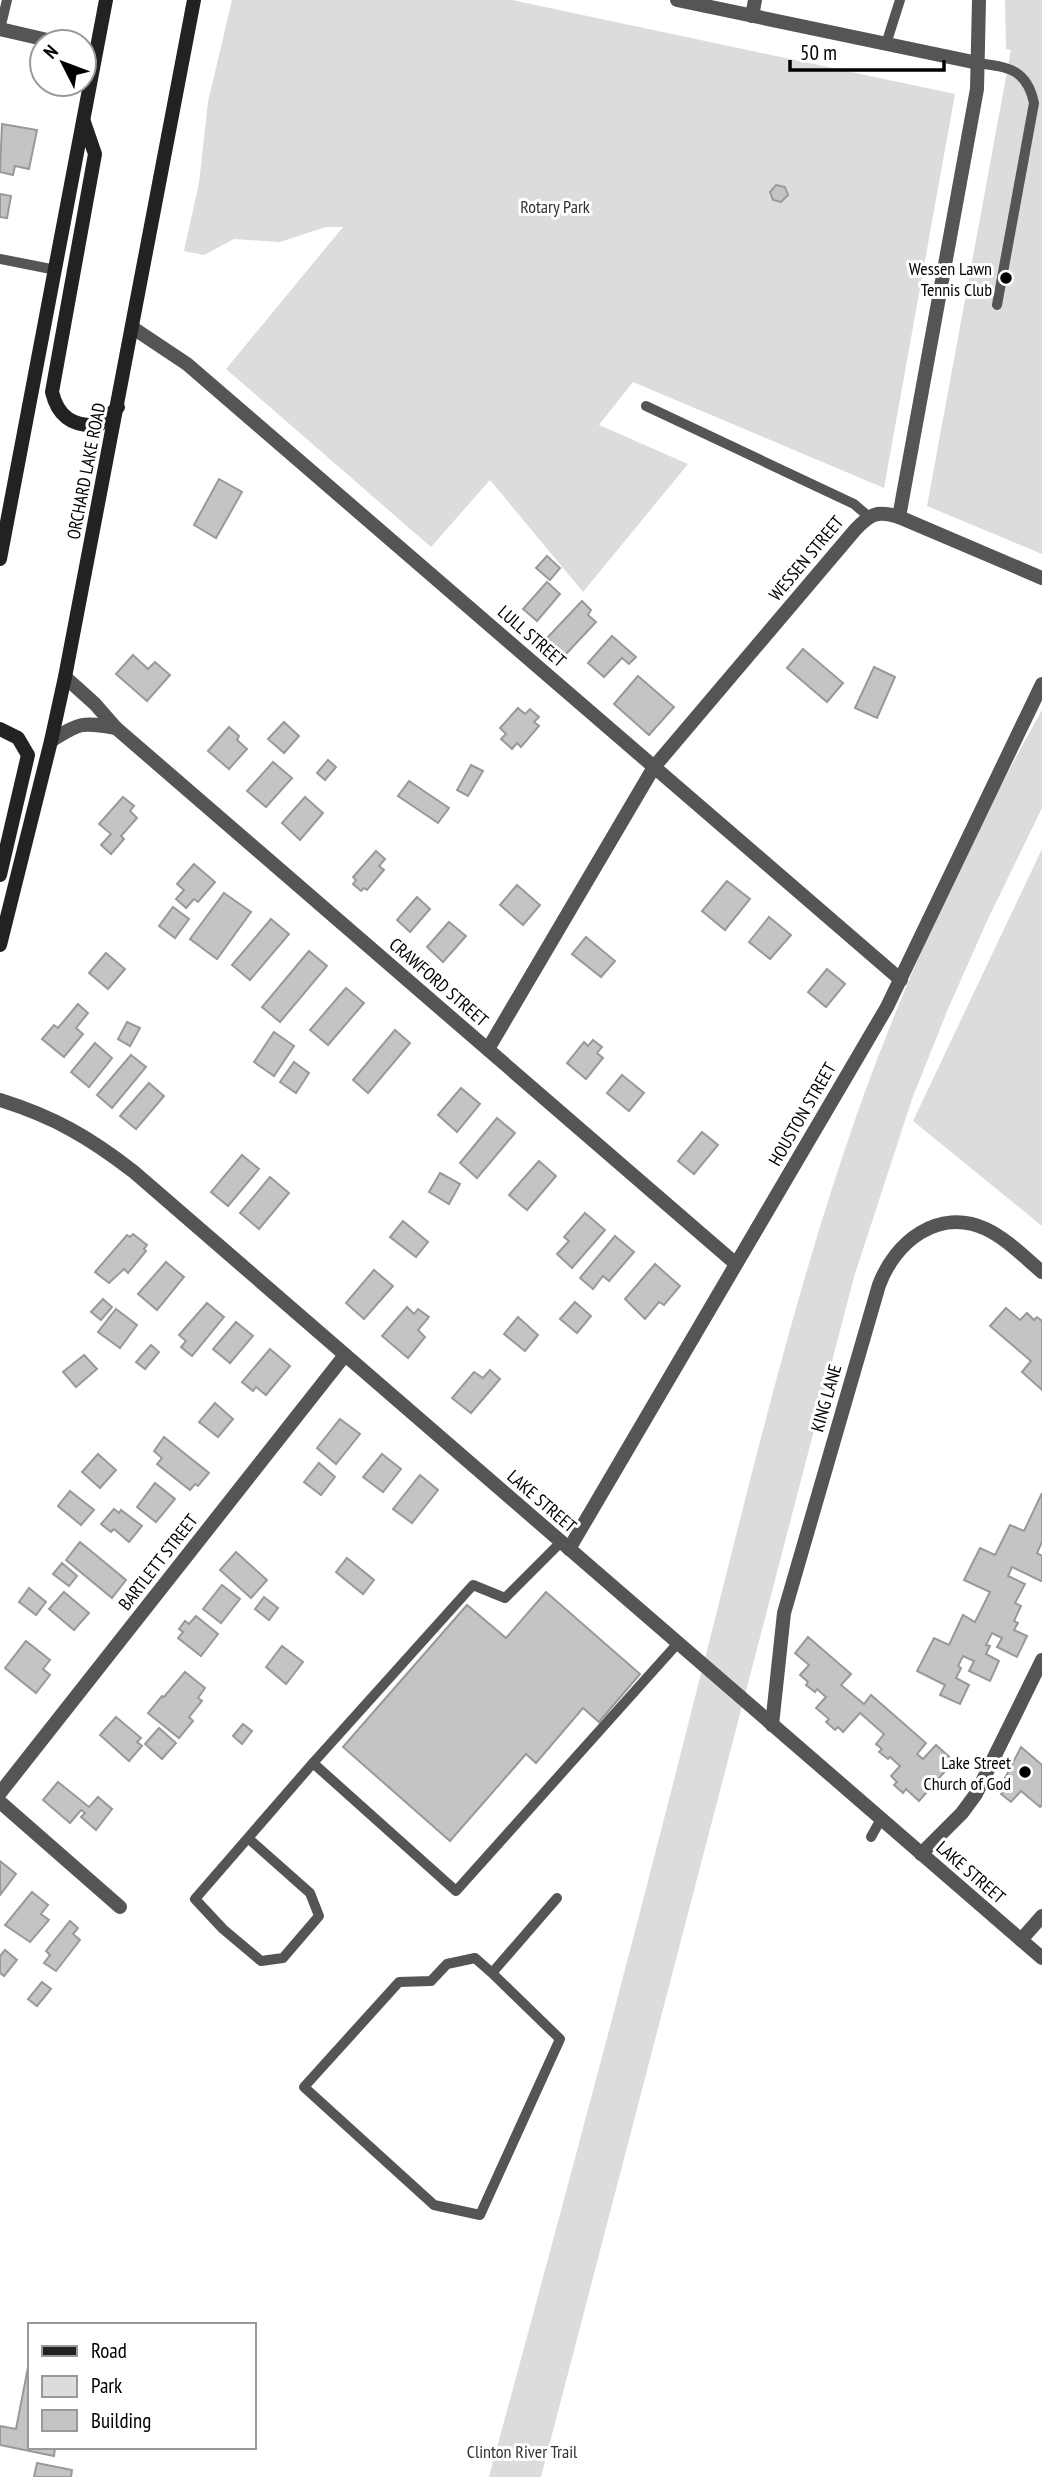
<svg xmlns="http://www.w3.org/2000/svg" width="1042" height="2477" font-family="'PT Sans Narrow',sans-serif">
<rect width="100%" height="100%" fill="#fff"/>
<g fill="#dcdcdc">
<polygon points="232,0 512,0 955,94 884,488 633,382 599,425 688,464 583,592 490,480 431,547 226,369 343,227 326,227 280,242 234,239 204,255 184,251 199,183 208,102"/>
<polygon points="1005,0 1042,0 1042,554 927,506 1011,50 1006,49"/>
<path d="M1042,710V808L987,921L948,1009L912,1099L854,1277L541,2477H489C559,2219 629,1960 694,1701C740,1524 781,1344 838,1170C890,1010 960,856 1042,710Z"/>
<polygon points="1042,849 1042,1226 913,1121"/>
</g>
<g fill="#c4c4c4" stroke="#999" stroke-width="2">
<polygon points="2,124 37,130 29,169 15,166 13,175 0,172"/>
<polygon points="776,185 785,187 788,195 781,202 773,200 770,192"/>
<polygon points="0,194 11,196 7,218 0,217"/>
<polygon points="219,479 242,492 216,538 194,525"/>
<polygon points="547,556 560,568 550,580 536,568"/>
<polygon points="547,582 560,594 537,621 523,609"/>
<polygon points="582,601 591,610 588,615 596,622 565,655 547,638"/>
<polygon points="612,636 636,657 629,664 622,658 604,677 588,663"/>
<polygon points="803,649 843,683 827,702 787,668"/>
<polygon points="133,655 148,669 155,662 170,675 147,701 116,674"/>
<polygon points="874,667 895,677 877,718 855,708"/>
<polygon points="638,676 674,707 649,735 614,704"/>
<polygon points="518,708 525,714 530,709 539,717 534,722 539,726 521,747 517,743 512,749 501,739 506,734 500,728"/>
<polygon points="284,722 299,736 284,753 268,739"/>
<polygon points="229,727 239,736 237,740 247,749 229,769 208,751"/>
<polygon points="328,760 336,767 325,780 317,773"/>
<polygon points="273,762 292,778 266,807 247,791"/>
<polygon points="471,765 483,771 468,796 457,790"/>
<polygon points="409,781 449,808 438,823 398,796"/>
<polygon points="123,797 134,806 130,811 137,818 121,836 124,839 111,854 101,845 111,834 99,824"/>
<polygon points="305,797 323,813 300,840 282,823"/>
<polygon points="376,851 385,859 379,866 384,870 367,890 364,888 361,891 353,884 356,880 353,877"/>
<polygon points="194,864 215,882 198,902 194,899 186,908 176,899 184,890 177,884"/>
<polygon points="727,881 750,899 725,930 702,911"/>
<polygon points="517,885 540,905 523,925 500,905"/>
<polygon points="224,893 251,912 217,959 190,939"/>
<polygon points="417,897 430,909 410,932 397,920"/>
<polygon points="173,907 189,919 175,938 159,926"/>
<polygon points="769,917 791,935 770,959 749,942"/>
<polygon points="271,919 289,934 250,980 232,965"/>
<polygon points="449,922 466,936 443,962 427,947"/>
<polygon points="586,937 615,961 601,977 572,954"/>
<polygon points="309,951 327,966 280,1022 262,1007"/>
<polygon points="106,953 125,969 108,989 89,973"/>
<polygon points="827,969 845,984 826,1007 808,992"/>
<polygon points="346,988 364,1003 328,1045 310,1030"/>
<polygon points="78,1004 88,1013 76,1028 83,1034 64,1057 42,1039 54,1025 58,1028"/>
<polygon points="127,1022 140,1028 130,1046 118,1039"/>
<polygon points="395,1030 410,1043 368,1093 353,1080"/>
<polygon points="274,1032 294,1046 274,1076 254,1062"/>
<polygon points="593,1040 602,1047 597,1053 603,1058 586,1079 567,1063 584,1042 588,1046"/>
<polygon points="95,1043 112,1058 89,1087 71,1072"/>
<polygon points="131,1055 146,1067 112,1108 97,1095"/>
<polygon points="294,1062 309,1073 296,1093 280,1082"/>
<polygon points="622,1075 644,1093 629,1111 607,1093"/>
<polygon points="149,1083 164,1096 136,1129 120,1116"/>
<polygon points="461,1088 480,1104 457,1132 438,1115"/>
<polygon points="497,1118 515,1133 477,1178 460,1163"/>
<polygon points="702,1132 718,1145 694,1174 678,1161"/>
<polygon points="242,1155 259,1169 228,1206 211,1192"/>
<polygon points="539,1161 556,1176 527,1210 509,1195"/>
<polygon points="440,1173 460,1184 449,1204 429,1192"/>
<polygon points="270,1177 289,1193 259,1229 240,1213"/>
<polygon points="585,1213 605,1230 572,1268 557,1254 569,1241 564,1237"/>
<polygon points="403,1221 428,1242 416,1257 390,1237"/>
<polygon points="133,1234 147,1245 144,1249 146,1251 128,1273 124,1269 109,1283 95,1272 127,1235 130,1237"/>
<polygon points="615,1236 634,1252 609,1281 603,1276 593,1289 580,1278"/>
<polygon points="166,1262 184,1277 157,1310 138,1294"/>
<polygon points="655,1264 680,1286 664,1305 659,1302 645,1319 625,1299"/>
<polygon points="374,1270 393,1286 364,1319 346,1303"/>
<polygon points="103,1299 112,1307 101,1320 91,1312"/>
<polygon points="575,1302 591,1316 577,1333 560,1319"/>
<polygon points="207,1303 224,1317 192,1356 181,1347 186,1341 179,1335"/>
<polygon points="407,1307 414,1314 418,1309 429,1317 418,1330 425,1337 408,1358 382,1336"/>
<polygon points="1006,1308 1020,1320 1027,1313 1034,1320 1037,1317 1042,1321 1042,1390 1022,1372 1031,1361 990,1326"/>
<polygon points="116,1309 137,1325 120,1348 98,1332"/>
<polygon points="518,1317 538,1335 525,1351 504,1334"/>
<polygon points="236,1322 253,1336 230,1363 213,1349"/>
<polygon points="151,1345 159,1352 145,1369 136,1362"/>
<polygon points="270,1349 290,1366 266,1395 256,1387 253,1391 242,1382"/>
<polygon points="84,1355 97,1369 76,1387 63,1372"/>
<polygon points="490,1370 500,1379 471,1413 452,1398 474,1372 483,1378"/>
<polygon points="215,1403 233,1419 218,1437 199,1422"/>
<polygon points="340,1419 360,1434 336,1464 317,1448"/>
<polygon points="164,1437 209,1473 198,1486 195,1484 190,1490 157,1464 162,1458 154,1451"/>
<polygon points="98,1454 116,1470 100,1488 82,1472"/>
<polygon points="382,1454 401,1469 383,1492 363,1477"/>
<polygon points="319,1463 335,1477 321,1495 304,1482"/>
<polygon points="420,1475 438,1490 412,1523 393,1509"/>
<polygon points="155,1483 175,1499 156,1522 137,1507"/>
<polygon points="70,1491 94,1510 81,1525 58,1506"/>
<polygon points="1042,1493 1042,1542 1037,1553 1042,1556 1042,1580 1041,1581 1012,1567 1008,1576 1025,1584 1015,1603 1021,1606 1014,1621 1018,1623 1014,1630 1027,1636 1017,1657 997,1647 1002,1638 992,1633 986,1645 990,1646 986,1654 999,1661 990,1681 969,1671 974,1661 963,1656 958,1666 961,1668 956,1678 969,1685 960,1704 940,1695 945,1685 917,1671 934,1638 949,1645 963,1615 975,1622 990,1592 964,1580 980,1548 995,1555 1010,1525 1024,1531"/>
<polygon points="114,1509 119,1513 121,1510 142,1526 129,1542 114,1529 111,1532 101,1524"/>
<polygon points="80,1542 126,1580 112,1598 66,1560"/>
<polygon points="236,1552 267,1580 251,1598 220,1570"/>
<polygon points="347,1558 374,1580 363,1594 336,1572"/>
<polygon points="62,1563 77,1576 69,1586 53,1574"/>
<polygon points="222,1585 240,1599 221,1623 203,1609"/>
<polygon points="29,1588 46,1602 36,1615 19,1602"/>
<polygon points="64,1592 89,1613 74,1630 49,1609"/>
<polygon points="546,1592 640,1674 599,1722 583,1708 536,1763 526,1754 450,1841 343,1747 467,1605 506,1638"/>
<polygon points="264,1597 278,1608 269,1620 255,1609"/>
<polygon points="196,1616 218,1634 201,1656 178,1638 183,1632 179,1629 185,1621 189,1624"/>
<polygon points="808,1637 851,1674 841,1685 864,1704 871,1695 926,1743 917,1754 923,1759 936,1745 954,1761 919,1801 906,1789 903,1793 894,1785 897,1782 891,1776 900,1766 890,1757 888,1759 879,1752 882,1749 876,1744 884,1734 860,1713 843,1732 838,1727 835,1730 826,1722 829,1719 816,1708 826,1697 817,1689 815,1692 806,1685 808,1682 800,1675 809,1665 795,1653"/>
<polygon points="26,1641 50,1660 43,1669 50,1675 36,1693 5,1668"/>
<polygon points="282,1646 303,1662 286,1684 266,1667"/>
<polygon points="185,1672 205,1688 198,1698 202,1701 189,1717 193,1721 179,1738 148,1713 162,1696 164,1697"/>
<polygon points="116,1717 141,1738 137,1742 142,1746 129,1761 100,1735"/>
<polygon points="243,1724 252,1731 242,1744 233,1736"/>
<polygon points="159,1728 176,1743 162,1759 145,1744"/>
<polygon points="1021,1747 1042,1765 1042,1805 1040,1807 1021,1791 1011,1802 1001,1794 1011,1783 1005,1778"/>
<polygon points="58,1782 89,1807 98,1797 112,1809 96,1830 81,1817 85,1813 81,1810 70,1823 43,1800"/>
<polygon points="0,1861 16,1874 0,1895"/>
<polygon points="32,1892 48,1905 41,1914 49,1920 30,1942 5,1925"/>
<polygon points="70,1921 78,1928 73,1934 80,1940 56,1971 44,1963 50,1955 46,1951"/>
<polygon points="5,1950 17,1960 4,1976 0,1973 0,1956"/>
<polygon points="42,1982 51,1989 37,2006 28,1999"/>
<polygon points="30,2357 30,2447 55,2447 54,2456 0,2445 0,2426 16,2429"/>
<polygon points="37,2463 72,2470 71,2477 34,2477"/>
</g>
<g fill="none" stroke-linecap="round" stroke-linejoin="round">
<g stroke="#555" stroke-width="10">
<polyline points="0,29 7,0"/>
<polyline points="886,44 900,0"/>
<path d="M978,63C1008,67 1027,69 1034,103L997,305"/>
<polyline points="0,259 56,270"/>
<polyline points="646,406 854,504 868,516"/>
<polyline points="561,1542 505,1598 473,1585 313,1763 456,1891 678,1643"/>
<polyline points="871,1837 881,1819"/>
<polyline points="248,1838 310,1893 319,1916 283,1958 261,1961 223,1929 195,1899 313,1763"/>
<polyline points="492,1973 475,1958 447,1964 431,1981 399,1982 304,2087 434,2205 480,2215 560,2039 492,1973 557,1898"/>
</g>
<g stroke="#555" stroke-width="14">
<polyline points="677,0 978,63"/>
<polyline points="752,16 755,0"/>
<polyline points="0,29 56,42"/>
<polyline points="133,328 187,364 901,980"/>
<polyline points="899,517 1042,578"/>
<polyline points="65,677 95,704 116,728 736,1264"/>
<path d="M51,741C80,722 83,722 116,728"/>
<path d="M488,1049L654,767L855,530C870,514 877,510 899,517L977,89L979,0"/>
<path d="M0,1100C54,1117 89,1137 134,1172L1042,1958"/>
<polyline points="569,1549 887,1007 1042,684"/>
<path d="M772,1725L784,1613L879,1285C895,1242 938,1207 986,1229C1007,1239 1024,1257 1042,1272"/>
<polyline points="0,1793 345,1355"/>
<polyline points="0,1802 120,1907"/>
<polyline points="921,1854 962,1813 976,1794 1042,1660"/>
<polyline points="1021,1940 1042,1916"/>
</g>
<g stroke="#222" stroke-width="14">
<path d="M84,122L95,154L52,392C58,417 73,427 99,425L118,407"/>
<polyline points="0,559 106,0"/>
<polyline points="0,729 18,738 28,755 0,875"/>
<polyline points="0,945 51,741 65,677 194,0"/>
</g>
</g>
<g fill="#000" stroke="#fff" stroke-width="2.5">
<circle cx="1006" cy="278" r="7"/>
<circle cx="1025" cy="1772" r="7"/>
</g>
<g text-anchor="middle" dominant-baseline="central" stroke-width="6" stroke-linejoin="round" paint-order="stroke">
<g font-size="18" fill="#333" stroke="#fff">
<text x="555" y="206">Rotary Park</text>
<text x="522" y="2451">Clinton River Trail</text>
</g>
<g font-size="18" fill="#000" stroke="#fff" text-anchor="end">
<text x="992" y="268">Wessen Lawn<tspan x="992" dy="21">Tennis Club</tspan></text>
<text x="1011" y="1762">Lake Street<tspan x="1011" dy="21">Church of God</tspan></text>
</g>
<g font-size="18" fill="#000" stroke="#fff">
<text transform="translate(86 471) rotate(-79)">ORCHARD LAKE ROAD</text>
<text transform="translate(806 558) rotate(-50)">WESSEN STREET</text>
<text transform="translate(532 636) rotate(41)">LULL STREET</text>
<text transform="translate(439 982) rotate(41)">CRAWFORD STREET</text>
<text transform="translate(802 1114) rotate(-60)">HOUSTON STREET</text>
<text transform="translate(826 1398) rotate(-74)">KING LANE</text>
<text transform="translate(542 1501) rotate(41)">LAKE STREET</text>
<text transform="translate(158 1562) rotate(-52)">BARTLETT STREET</text>
<text transform="translate(971 1872) rotate(41)">LAKE STREET</text>
</g>
</g>
<rect x="28" y="2323" width="228" height="126" fill="#ffffff" stroke="#999999" stroke-width="2"/>
<rect x="42" y="2346" width="35" height="10" fill="#222222" stroke="#999999" stroke-width="2"/>
<text x="91" y="2358" font-size="21" fill="#000000">Road</text>
<rect x="42" y="2376" width="35" height="21" fill="#dcdcdc" stroke="#999999" stroke-width="2"/>
<text x="91" y="2393" font-size="21" fill="#000000">Park</text>
<rect x="42" y="2410" width="35" height="21" fill="#c4c4c4" stroke="#999999" stroke-width="2"/>
<text x="91" y="2428" font-size="21" fill="#000000">Building</text>
<g transform="translate(63 63) rotate(312)"><circle r="33" fill="#ffffff" stroke="#999999" stroke-width="2"/>
<path d="M0-5L12 26L0 18L-12 26Z" fill="#000000"/>
<text y="-10" font-size="19" font-weight="bold" text-anchor="middle" fill="#000000">N</text>
</g>
<path d="M790 60v10h154v-10" fill="none" stroke="#000000" stroke-width="3.5"/>
<text x="800" y="60" font-size="21" fill="#000000" stroke="#ffffff" stroke-width="5" paint-order="stroke">50 m</text>
</svg>
